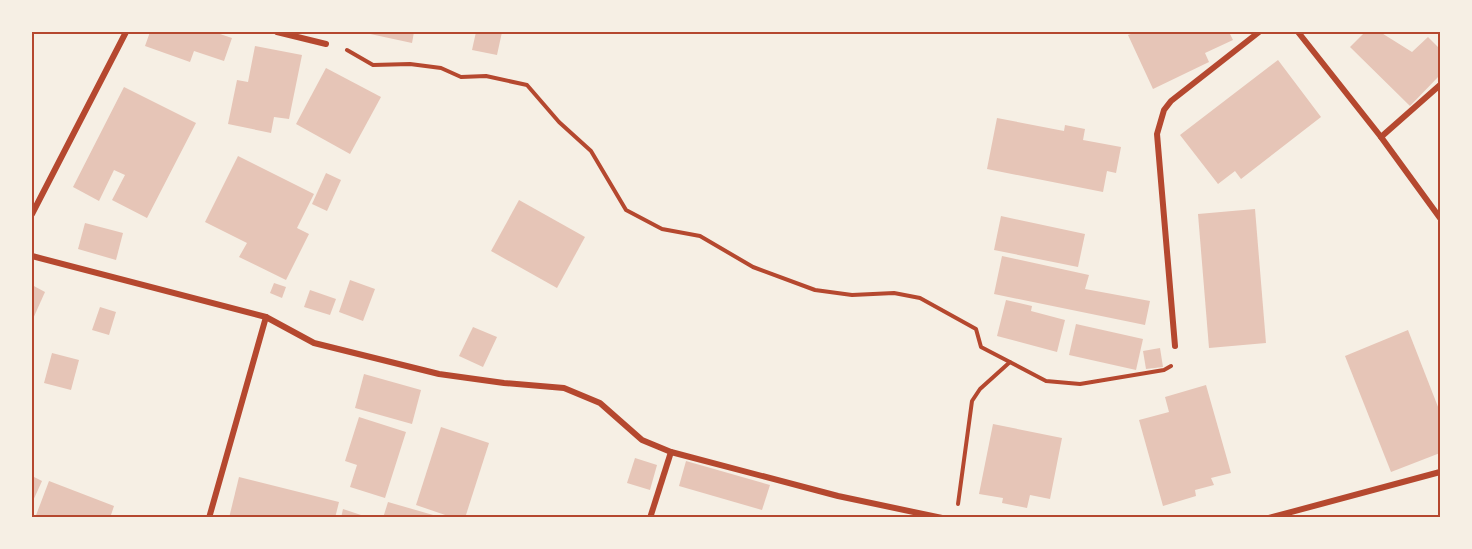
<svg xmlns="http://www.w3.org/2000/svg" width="1472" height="549" font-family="'Nunito Sans',sans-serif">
<rect width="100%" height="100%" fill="#f6efe4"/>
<g fill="#e6c5b7">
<polygon points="150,32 214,32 232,38 224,61 194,51 190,62 145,46"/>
<polygon points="361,32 414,32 412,43"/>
<polygon points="476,32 502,32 497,55 472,50"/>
<polygon points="1136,32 1229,32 1233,40 1205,53 1209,62 1153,89 1128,35"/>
<polygon points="1365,32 1380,32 1412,52 1428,37 1440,49 1440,75 1410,106 1350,47"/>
<polygon points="255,46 302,55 289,119 274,117 271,133 228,124 237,80 248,82"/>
<polygon points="1278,60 1321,117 1241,179 1235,171 1218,184 1180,135"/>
<polygon points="326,68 381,97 350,154 296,124"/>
<polygon points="124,87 196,123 147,218 112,200 125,175 114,170 99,201 73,187"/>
<polygon points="997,118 1064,131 1065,125 1085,129 1083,140 1121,147 1116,173 1107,171 1103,192 987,169"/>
<polygon points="238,156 314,194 297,228 309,234 286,280 239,257 247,243 205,222"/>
<polygon points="326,173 341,180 327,211 312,204"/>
<polygon points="519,200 585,237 557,288 491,251"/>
<polygon points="1255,209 1266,343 1209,348 1198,214"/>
<polygon points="1001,216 1085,234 1078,267 994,250"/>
<polygon points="85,223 123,233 116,260 78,249"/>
<polygon points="1002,256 1089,275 1085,289 1150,301 1145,325 994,294"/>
<polygon points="350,280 375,289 363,321 339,312"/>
<polygon points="274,283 286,287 282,298 270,293"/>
<polygon points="32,285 45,292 32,321"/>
<polygon points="310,290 336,299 330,315 304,307"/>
<polygon points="1006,300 1032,306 1031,311 1065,320 1057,352 997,336"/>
<polygon points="100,307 116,312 109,335 92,330"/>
<polygon points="1076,324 1143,339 1136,370 1069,355"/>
<polygon points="473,327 497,337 483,367 459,356"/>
<polygon points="1408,330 1440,412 1440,453 1391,472 1345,356"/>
<polygon points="1160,348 1163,367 1146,369 1143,351"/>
<polygon points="52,353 79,360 71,390 44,383"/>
<polygon points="364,374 421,390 412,424 355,408"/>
<polygon points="1206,385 1231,473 1211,478 1214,485 1195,490 1196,496 1163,506 1139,420 1169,412 1165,397"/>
<polygon points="359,417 406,432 385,498 350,487 357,465 345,461"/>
<polygon points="993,424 1062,438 1050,499 1030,495 1027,508 1002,503 1003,498 979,494"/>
<polygon points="441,427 489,443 465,518 454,518 416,505"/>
<polygon points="635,458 657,465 650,490 627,483"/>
<polygon points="686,461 770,485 762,510 679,486"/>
<polygon points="32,476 42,481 32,503"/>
<polygon points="239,477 339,502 335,518 229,518"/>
<polygon points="49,481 114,506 110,518 35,518"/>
<polygon points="388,502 440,517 440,518 383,518"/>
<polygon points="343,509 367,517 367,518 341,518"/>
</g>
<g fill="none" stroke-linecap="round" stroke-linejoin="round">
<g stroke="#b5482f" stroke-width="4">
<polyline points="347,50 373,65 410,64 441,68 461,77 486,76 527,85 559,122 591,151 626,210 662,229 700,236 753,267 815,290 852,295 894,293 920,298 976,329 981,347 1046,381 1080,384 1164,370 1171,366"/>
<polyline points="958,504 972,401 980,389 1010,362"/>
</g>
<g stroke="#b5482f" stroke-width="6">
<polyline points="277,32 326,44"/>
<polyline points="1298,32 1381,137"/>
<polyline points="1440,85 1381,137 1440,218"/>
<polyline points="32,214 126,32"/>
<polyline points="32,256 266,317 314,343 439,374 504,383 564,388 600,403 642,440 671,452 838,496 942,518"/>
<polyline points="1175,346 1157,134 1164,110 1171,101 1259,32"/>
<polyline points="209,518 266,317"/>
<polyline points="650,518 671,452"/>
<polyline points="1269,518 1440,472"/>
</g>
</g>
<rect width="1472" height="549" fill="none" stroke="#f6efe4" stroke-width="66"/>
<rect x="33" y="33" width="1406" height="483" fill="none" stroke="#b5482f" stroke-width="2"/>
</svg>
